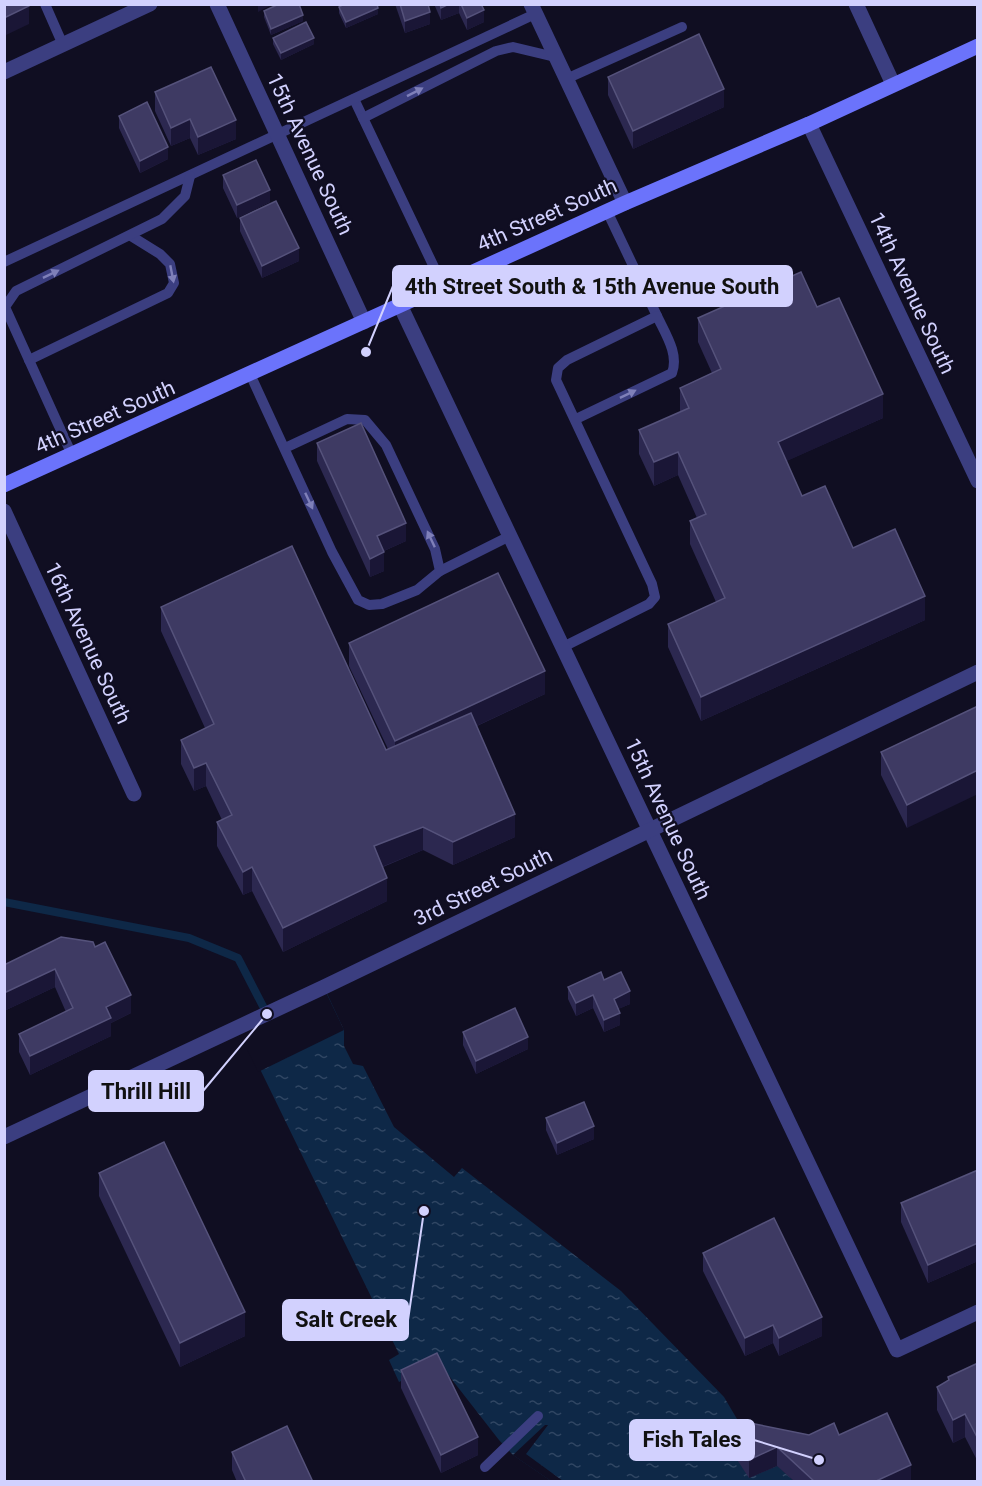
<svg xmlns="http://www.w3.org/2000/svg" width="982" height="1486" font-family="Roboto,sans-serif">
<defs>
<pattern id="water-ripples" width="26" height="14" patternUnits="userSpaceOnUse" patternTransform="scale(1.5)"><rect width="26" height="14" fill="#0e2847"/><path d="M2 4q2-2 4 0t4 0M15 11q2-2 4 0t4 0" fill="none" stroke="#304663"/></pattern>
</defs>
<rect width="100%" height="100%" fill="#100e22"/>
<polygon fill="url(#water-ripples)" points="324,987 344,1030 344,1046 353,1064 363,1066 394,1127 454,1177 462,1168 621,1291 724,1397 750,1441 794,1481 551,1481 513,1455 499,1440 439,1363 399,1382 389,1360 399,1354 239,1026"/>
<g fill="#100e22">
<polygon points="322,984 344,1030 258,1072 236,1027"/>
<polygon points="545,1425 548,1425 526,1454 563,1481 551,1481 513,1455"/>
</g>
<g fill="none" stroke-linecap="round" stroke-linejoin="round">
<polyline stroke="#0e2847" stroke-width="8" points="4,902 189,938 238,958 267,1014"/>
<g stroke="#3b3e80" stroke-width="10">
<polyline points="45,4 63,45"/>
<polyline points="566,79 682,27"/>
<polyline points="354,99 443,286"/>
<polyline points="363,118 496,51 513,47 555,57"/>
<polyline points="607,211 657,316"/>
<polyline points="4,262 535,14"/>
<polyline points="29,360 168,293 174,283 170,264 160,254 131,236"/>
<polyline points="250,374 332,552 358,600 369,605 382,604 417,590 440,571 435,549 386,445 365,420 347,419 285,448"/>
<polyline points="72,455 5,307 16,291 162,219 185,196 190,176"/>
<polyline points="440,571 510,536"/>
<path d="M563,647L649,604L655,597L652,584L556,380L558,368L567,360L657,316C666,335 679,354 672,373L576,419"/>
<polyline points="485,1467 538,1416"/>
</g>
<g stroke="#3b3e80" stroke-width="15">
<polyline points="217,4 364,322"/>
<polyline points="531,4 625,203"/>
<polyline points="856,4 893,84"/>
<polyline points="4,72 150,4"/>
<polyline points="809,124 978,481"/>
<polyline points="400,305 897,1350 978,1312"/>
<polyline points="4,511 134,794"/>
</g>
<polyline stroke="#3b3e80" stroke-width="15" points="4,1137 324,987 978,672"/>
<polyline stroke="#6b73fb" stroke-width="15" points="4,485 625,203 809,124 978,46"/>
</g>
<g fill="#2c2850">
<polygon points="395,4 428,4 430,24 405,33"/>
<polygon points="434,4 481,4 484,22 467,30 459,13 441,20"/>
<polygon points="339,7 378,14 346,28 339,13"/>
<polygon points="264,11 303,21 271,35 264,17"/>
<polygon points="273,38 314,44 281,60 273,44"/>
<polygon points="608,77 724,107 633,149 608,95"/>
<polygon points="155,92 236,139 198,155 190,138 171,146 155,111"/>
<polygon points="119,116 168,159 140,173 119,128"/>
<polygon points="223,175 270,202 237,218 223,188"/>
<polygon points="240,218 299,261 262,278 240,231"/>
<polygon points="817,307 883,418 786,461 802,496 925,620 701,721 668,647 668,624 716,602 690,544 690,521 697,518 678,475 654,486 639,454 639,430 680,412 680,388 712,373 698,342 698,318"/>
<polygon points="317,443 406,541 384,551 384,571 370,577 317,461"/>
<polygon points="161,607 386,750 388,749 349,666 349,643 545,694 477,726 515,837 453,865 423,850 383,867 387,901 283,952 252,891 243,895 217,846 217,822 222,820 206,786 194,791 181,764 181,740 205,728 161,631"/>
<polygon points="978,706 907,828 881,775 881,752"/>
<polygon points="61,937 131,1013 111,1023 111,1036 30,1075 19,1052 19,1034 66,1012 55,987 4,1011 4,965"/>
<polygon points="604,980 630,1004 618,1009 620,1025 604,1032 593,1008 576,1016 568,999 568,987"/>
<polygon points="463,1032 528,1049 476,1074 463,1045"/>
<polygon points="546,1118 594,1139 557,1155 546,1130"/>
<polygon points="978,1170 978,1261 928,1283 901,1222 901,1203"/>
<polygon points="99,1173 245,1336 180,1367 99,1196"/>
<polygon points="703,1253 822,1336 779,1356 773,1343 745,1356 703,1271"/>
<polygon points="978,1363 978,1462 965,1437 953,1443 937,1410 937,1387 948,1381 948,1377"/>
<polygon points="401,1370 478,1455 441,1473 401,1388"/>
<polygon points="732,1434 839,1435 911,1482 795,1482 777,1466 749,1478 732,1452"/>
<polygon points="232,1452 313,1482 237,1482 232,1470"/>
</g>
<g fill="#1a1636">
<polygon points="260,4 273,4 258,12 258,5"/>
<polygon points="449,4 459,4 459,13 441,20 441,8"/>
<polygon points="29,6 29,24 4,36 4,18"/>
<polygon points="378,8 378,14 346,28 346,22"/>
<polygon points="484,10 484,22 467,30 467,18"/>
<polygon points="430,12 430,24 405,33 405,21"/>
<polygon points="303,15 303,21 271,35 271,29"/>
<polygon points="314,38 314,44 281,60 281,53"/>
<polygon points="724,89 724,107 633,149 633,131"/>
<polygon points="190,119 190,138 171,146 171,128"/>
<polygon points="236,120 236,139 198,155 198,137"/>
<polygon points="168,147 168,159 140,173 140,161"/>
<polygon points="270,190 270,202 237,218 237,205"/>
<polygon points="299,248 299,261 262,278 262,266"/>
<polygon points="883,394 883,418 778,465 778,442"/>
<polygon points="678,452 678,475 654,486 654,462"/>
<polygon points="406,523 406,541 377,554 377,536"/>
<polygon points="384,552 384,571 370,577 370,559"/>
<polygon points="925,596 925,620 701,721 701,697"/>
<polygon points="545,671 545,694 395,764 395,741"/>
<polygon points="206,763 206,786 194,791 194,768"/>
<polygon points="978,770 978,794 907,828 907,805"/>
<polygon points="515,814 515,837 453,865 453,842"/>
<polygon points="423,827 423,850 374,870 374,846"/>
<polygon points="252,867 252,891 243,895 243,872"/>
<polygon points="387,878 387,901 283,952 283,928"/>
<polygon points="55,969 55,987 4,1011 4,993"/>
<polygon points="630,991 630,1004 614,1011 614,999"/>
<polygon points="131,995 131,1013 111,1023 111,1036 30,1075 30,1056 106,1007"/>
<polygon points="593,995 593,1008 576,1016 576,1003"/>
<polygon points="620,1013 620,1025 604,1032 604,1020"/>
<polygon points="528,1037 528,1049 476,1074 476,1061"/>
<polygon points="594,1126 594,1139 557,1155 557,1143"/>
<polygon points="978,1243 978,1261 928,1283 928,1265"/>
<polygon points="245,1312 245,1336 180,1367 180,1343"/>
<polygon points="822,1317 822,1336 779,1356 779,1338"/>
<polygon points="773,1325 773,1343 745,1356 745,1338"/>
<polygon points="965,1414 965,1437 953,1443 953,1420"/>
<polygon points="478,1437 478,1455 441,1473 441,1455"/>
<polygon points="777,1447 777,1466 749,1478 749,1460"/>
<polygon points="911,1465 911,1482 874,1482"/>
</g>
<g fill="#3e3a63" stroke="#55527b" stroke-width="1.5">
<polygon points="4,4 28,4 29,6 4,18"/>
<polygon points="279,4 299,4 303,15 271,29 264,11"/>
<polygon points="344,4 377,4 378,8 346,22 339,7"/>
<polygon points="400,4 428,4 430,12 405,21"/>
<polygon points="440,4 449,4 441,8"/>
<polygon points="461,4 481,4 484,10 467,18"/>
<polygon points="306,22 314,38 281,53 273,38"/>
<polygon points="699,34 724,89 633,131 608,77"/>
<polygon points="211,67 236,120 198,137 190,119 171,128 155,92"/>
<polygon points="147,102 168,147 140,161 119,116"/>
<polygon points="256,160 270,190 237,205 223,175"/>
<polygon points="276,201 299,248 262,266 240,218"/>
<polygon points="801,272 817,307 839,298 883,394 778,442 802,496 825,486 853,548 895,529 925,596 701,697 668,624 725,598 690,521 706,514 678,452 654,462 639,430 689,408 680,388 721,369 698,318"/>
<polygon points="361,423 406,523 377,536 384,552 370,559 317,443"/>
<polygon points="292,546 386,750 471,713 515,814 453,842 423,827 374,846 387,878 283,928 252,867 243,872 217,822 232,815 206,763 194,768 181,740 214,724 161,607"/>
<polygon points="498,573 545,671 395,741 349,643"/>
<polygon points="978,706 978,770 907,805 881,752"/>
<polygon points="61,937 93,942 95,947 105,942 131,995 106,1007 111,1018 30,1056 19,1034 73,1008 55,969 4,993 4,965"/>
<polygon points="601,972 604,980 621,972 630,991 614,999 620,1013 604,1020 593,995 576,1003 568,987"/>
<polygon points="515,1008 528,1037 476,1061 463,1032"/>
<polygon points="584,1102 594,1126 557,1143 546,1118"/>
<polygon points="164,1142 245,1312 180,1343 99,1173"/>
<polygon points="978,1170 978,1243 928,1265 901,1203"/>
<polygon points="774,1218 822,1317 779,1338 773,1325 745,1338 703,1253"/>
<polygon points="437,1353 478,1437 441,1455 401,1370"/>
<polygon points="978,1363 978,1439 965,1414 953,1420 937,1387 949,1380 948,1377"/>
<polygon points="887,1413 911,1465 874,1482 815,1482 777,1447 749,1460 732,1434 750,1423 809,1435 834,1423 839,1435"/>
<polygon points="287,1426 313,1482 246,1482 232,1452"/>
</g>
<defs><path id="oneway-solid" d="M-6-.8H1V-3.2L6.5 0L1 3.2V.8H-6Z" transform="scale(1.5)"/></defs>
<g fill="#7f80b9">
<use href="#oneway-solid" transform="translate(415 92) rotate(-27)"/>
<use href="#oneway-solid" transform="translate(51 274) rotate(-26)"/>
<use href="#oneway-solid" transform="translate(172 274) rotate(79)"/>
<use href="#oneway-solid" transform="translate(628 394) rotate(-26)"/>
<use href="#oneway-solid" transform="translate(309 501) rotate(65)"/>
<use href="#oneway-solid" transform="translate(431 539) rotate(-115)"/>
</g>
<g text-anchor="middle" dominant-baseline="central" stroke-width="4.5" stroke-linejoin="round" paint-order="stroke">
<g font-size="21" fill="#d2d1fe" stroke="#100e22">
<text transform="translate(310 154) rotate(65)">15th Avenue South</text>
<text transform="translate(547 215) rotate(-24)">4th Street South</text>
<text transform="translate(912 293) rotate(65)">14th Avenue South</text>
<text transform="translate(105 417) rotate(-24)">4th Street South</text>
<text transform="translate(88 643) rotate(65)">16th Avenue South</text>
<text transform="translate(668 819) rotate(65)">15th Avenue South</text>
<text transform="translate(483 887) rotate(-26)">3rd Street South</text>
</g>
</g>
<path fill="none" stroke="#d2d1fe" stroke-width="2" d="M366 352L393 286M267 1014L203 1091M424 1211L408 1320M819 1460L754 1440"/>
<g fill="#d2d1fe" stroke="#100e22" stroke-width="2">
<circle cx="366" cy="352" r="6"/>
<circle cx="267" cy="1014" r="6"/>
<circle cx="424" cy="1211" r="6"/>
<circle cx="819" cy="1460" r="6"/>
</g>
<g fill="#d2d1fe" stroke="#d2d1fe" stroke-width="2">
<rect x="393" y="266" width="399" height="40" rx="6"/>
<rect x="89" y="1071" width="114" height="40" rx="6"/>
<rect x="283" y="1300" width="125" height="40" rx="6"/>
<rect x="630" y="1420" width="124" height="40" rx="6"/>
</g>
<g font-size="22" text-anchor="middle" font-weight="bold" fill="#111">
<text x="592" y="294">4th Street South &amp; 15th Avenue South</text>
<text x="146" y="1099">Thrill Hill</text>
<text x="346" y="1327">Salt Creek</text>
<text x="692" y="1447">Fish Tales</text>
</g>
<rect width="982" height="1486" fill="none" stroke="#d2d1fe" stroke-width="12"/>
</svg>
